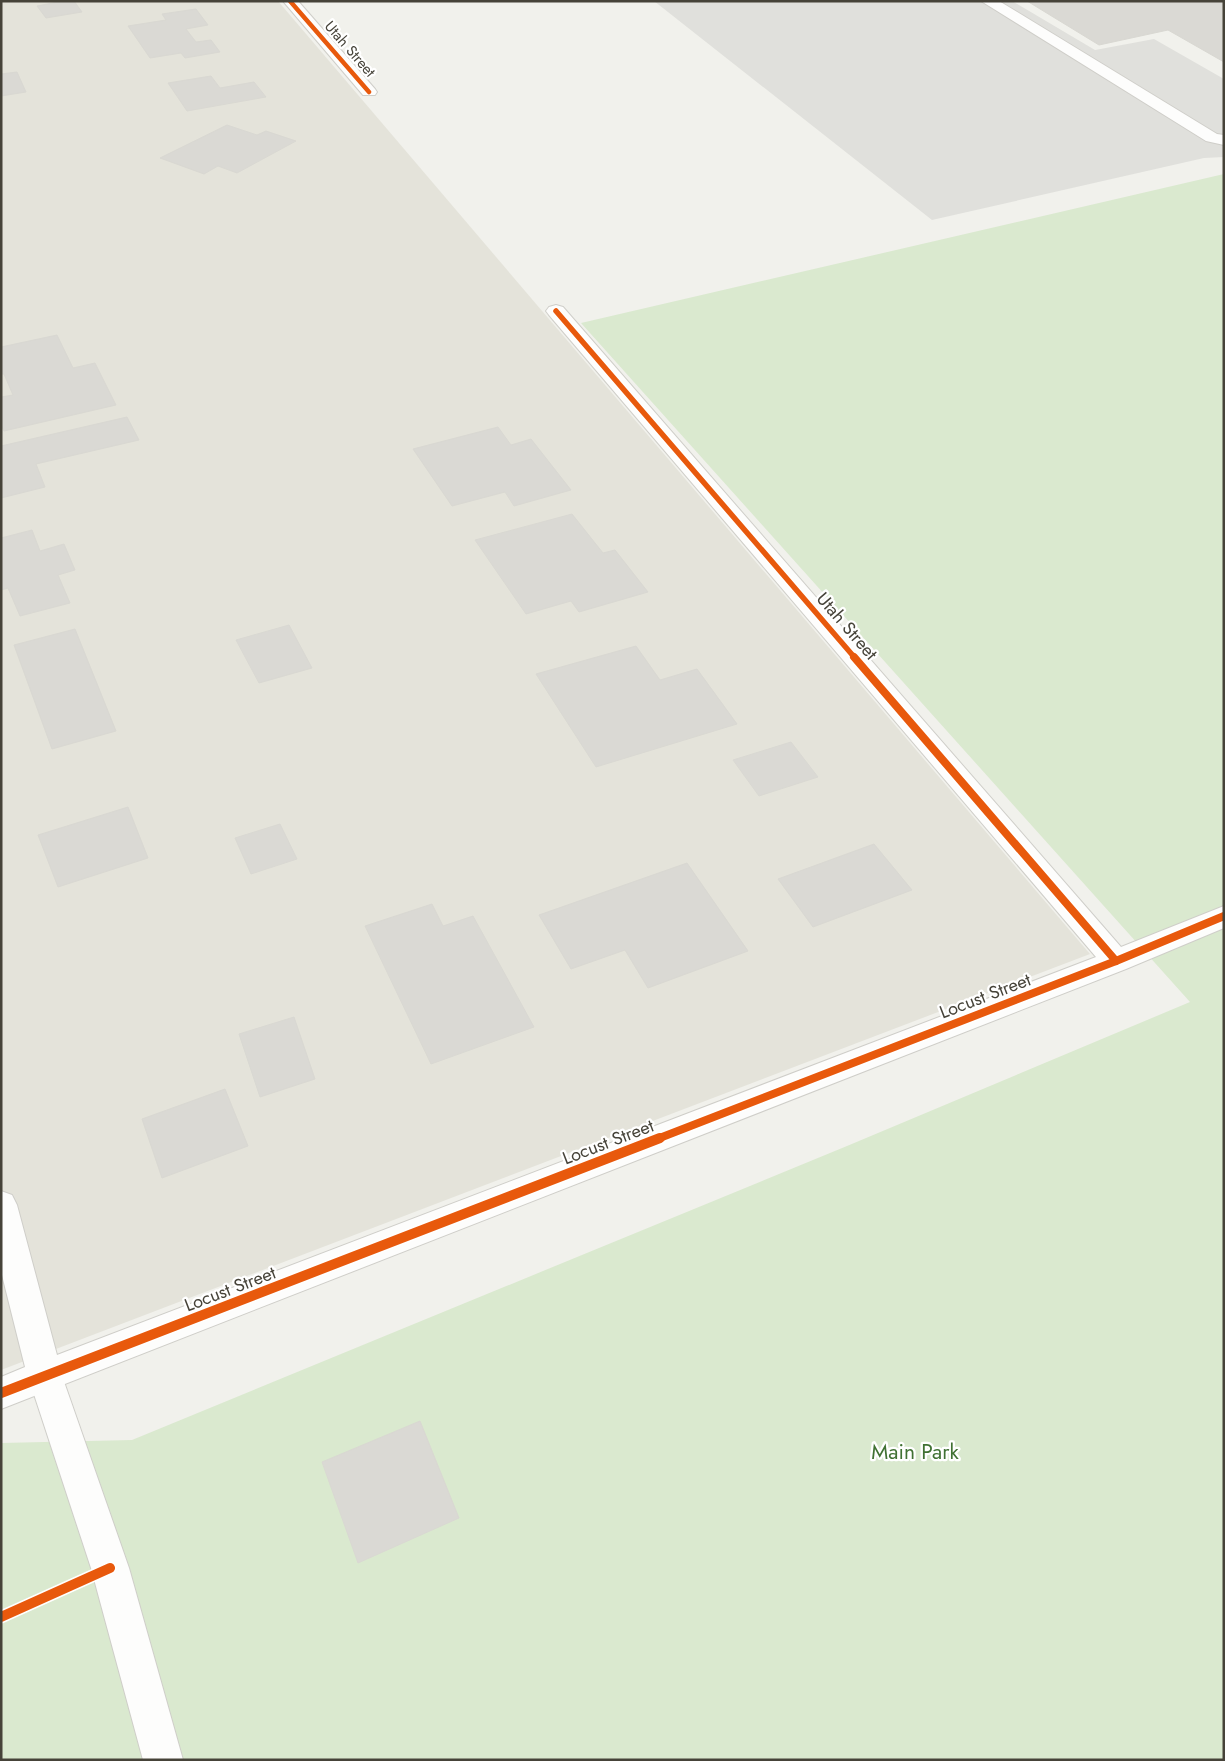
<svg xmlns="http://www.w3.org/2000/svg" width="1225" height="1761" font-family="Jost,sans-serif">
<rect width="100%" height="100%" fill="#f1f1ec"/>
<polygon fill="#e4e3da" points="1,1 278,1 1090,954 1,1370"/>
<polygon fill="#dae9cf" points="1224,174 1224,1760 1,1760 1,1443 132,1440 847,1146 1190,1002 581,323"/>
<polygon fill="#e0e0dc" points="654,1 1012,1 1095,50 1154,39 1224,79 1224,157 1204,158 932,220"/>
<g fill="#dad9d4" stroke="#d9d8d2">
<polygon points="63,1 74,1 82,12 46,18 37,6"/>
<polygon points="1027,1 1224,1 1224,62 1168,30 1099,45"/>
<polygon points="196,9 208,25 186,29 196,42 211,40 220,52 185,58 181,53 150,58 128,26 166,20 162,14"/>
<polygon points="17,72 26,92 1,96 1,74"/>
<polygon points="211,76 220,88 254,82 266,97 187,111 168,83"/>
<polygon points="227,125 257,135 266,131 296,141 237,173 218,166 204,174 160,158"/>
<polygon points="57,335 73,368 95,363 116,405 4,431 1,425 1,397 13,395 4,374 1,374 1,347"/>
<polygon points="127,417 139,440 36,464 45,487 1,498 1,446"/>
<polygon points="498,427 511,445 531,439 571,490 514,506 505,492 452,506 413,449"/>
<polygon points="572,514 603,553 615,550 648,592 579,612 571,601 526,614 475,540"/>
<polygon points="32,530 40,551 64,544 75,570 58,575 70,603 20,616 8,588 1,590 1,538"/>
<polygon points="289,625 312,668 259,683 236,640"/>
<polygon points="75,629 116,731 52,749 14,645"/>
<polygon points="636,646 660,680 697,669 737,724 596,767 536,674"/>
<polygon points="791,742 818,777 759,796 733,760"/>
<polygon points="128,807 148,858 58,887 38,835"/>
<polygon points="280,824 297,859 251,874 235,838"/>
<polygon points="874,844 912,890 813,927 778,879"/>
<polygon points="687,863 748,951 648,988 625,950 571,969 539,915"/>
<polygon points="432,904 443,926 473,916 534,1027 431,1064 365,926"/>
<polygon points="294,1017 315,1079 260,1097 239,1034"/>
<polygon points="225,1089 248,1146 162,1178 142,1119"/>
<polygon points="420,1421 459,1518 358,1563 322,1462"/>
</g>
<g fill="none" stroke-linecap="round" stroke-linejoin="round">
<defs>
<g id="service">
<polygon points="981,1 999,1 1217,134 1224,135 1224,145 1206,141"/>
<polygon points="45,1360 57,1365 62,1376 129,1568 183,1760 143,1760 91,1568 28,1376 33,1365"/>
</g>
<g id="minor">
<polygon points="283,1 298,1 375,89 377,92 375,95 363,95"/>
<polygon points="556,305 563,307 1121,947 1224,906 1224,928 1126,969 1,1409 1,1377 25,1367 1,1271 1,1191 12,1195 17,1205 57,1355 1096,957 549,315 546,311 549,307"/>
</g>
</defs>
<use href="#service" stroke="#cfcec9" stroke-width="2"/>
<use href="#minor" stroke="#cfcec9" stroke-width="2"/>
<use href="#service" fill="#fdfdfc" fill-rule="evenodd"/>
<use href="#minor" fill="#fdfdfc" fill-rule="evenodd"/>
<defs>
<polyline id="cycleway-far3" points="290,1 369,92"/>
<polyline id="cycleway-far2" points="556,311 855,658"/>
<g id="cycleway-far1">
<polyline points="854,657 1116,961"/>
<polyline points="657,1139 1116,961 1224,916"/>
</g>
<g id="cycleway">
<polyline points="1,1393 660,1138"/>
<polyline points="1,1617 110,1568"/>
</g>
</defs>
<use href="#cycleway-far3" stroke="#fff" stroke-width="6"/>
<use href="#cycleway-far2" stroke="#fff" stroke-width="8"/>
<use href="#cycleway-far1" stroke="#fff" stroke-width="11"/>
<use href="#cycleway" stroke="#fff" stroke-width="13"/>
<use href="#cycleway-far3" stroke="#e8590c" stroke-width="4.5"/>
<use href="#cycleway-far2" stroke="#e8590c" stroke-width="5.5"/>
<use href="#cycleway-far1" stroke="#e8590c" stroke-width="8"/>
<use href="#cycleway" stroke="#e8590c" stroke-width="10"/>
</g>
<g text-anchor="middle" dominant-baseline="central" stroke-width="4.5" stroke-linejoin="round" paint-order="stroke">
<g font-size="15" fill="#464339" stroke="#fff">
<text transform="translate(350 49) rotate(49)">Utah Street</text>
</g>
<g font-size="18" fill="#464339" stroke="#fff">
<text transform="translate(847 626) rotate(49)">Utah Street</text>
<text transform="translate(985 996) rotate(-21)">Locust Street</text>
<text transform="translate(608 1142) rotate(-21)">Locust Street</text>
<text transform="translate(230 1289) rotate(-21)">Locust Street</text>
</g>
<g font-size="21" fill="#407133" stroke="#fff">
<text x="915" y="1452">Main Park</text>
</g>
</g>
<rect width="1225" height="1761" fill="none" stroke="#464339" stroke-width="5"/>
</svg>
